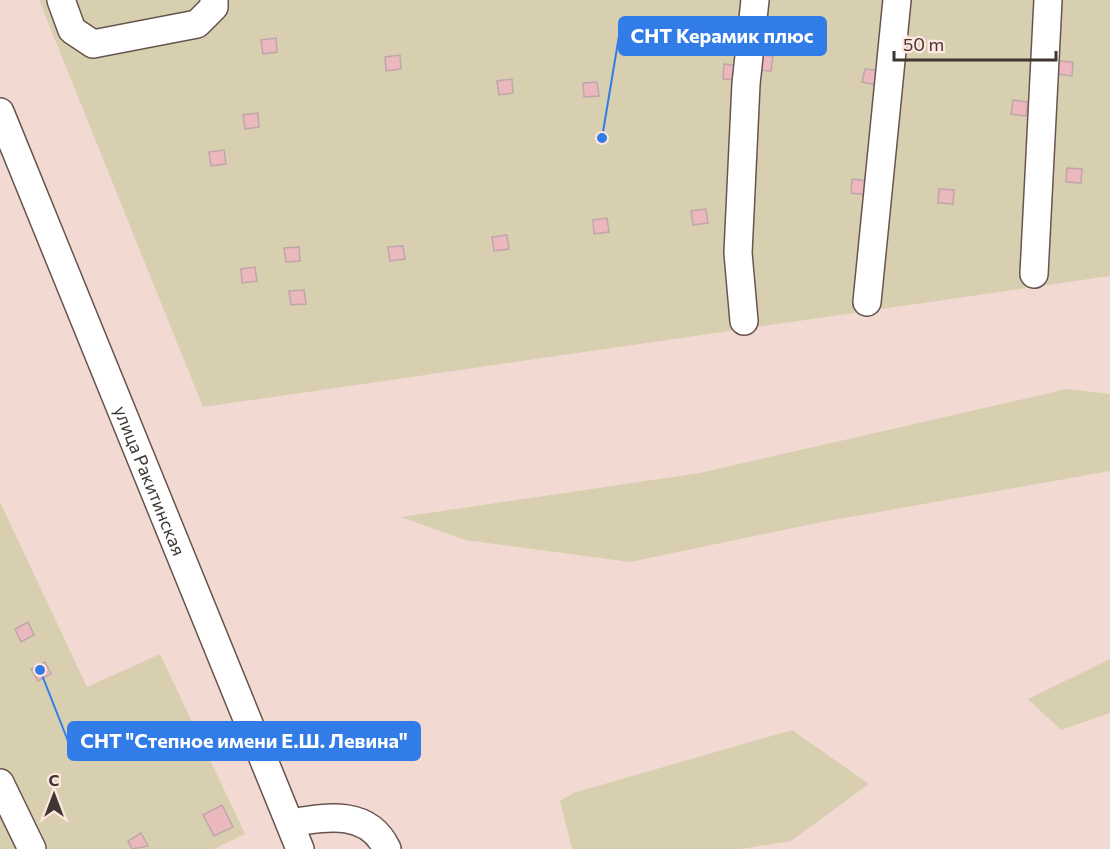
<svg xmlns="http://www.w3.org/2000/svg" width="1110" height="849" font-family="Commissioner,sans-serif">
<rect width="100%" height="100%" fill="#f2dad2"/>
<g fill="#d8cfb0">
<polygon points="39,0 1110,0 1110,276 203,407"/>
<polygon points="1067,389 1110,394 1110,471 822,522 630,562 465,540 401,517 700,473"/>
<polygon points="0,502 87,687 160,654 245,834 214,849 0,849"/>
<polygon points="1110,659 1110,713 1061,730 1028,699"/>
<polygon points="792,730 869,784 791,841 741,849 572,849 560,801 573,793"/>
</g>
<g fill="#ebb8be" stroke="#bfa6a9" stroke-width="1.5">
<polygon points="276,38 277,52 263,54 261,40"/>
<polygon points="400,55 401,69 386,71 385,57"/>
<polygon points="759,55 773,56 771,71 757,70"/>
<polygon points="1058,61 1073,62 1072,76 1057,74"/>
<polygon points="724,64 738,66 737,80 723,79"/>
<polygon points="865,69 880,71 877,85 862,82"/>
<polygon points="512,79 513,93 499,95 497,81"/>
<polygon points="597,82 599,96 584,97 583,83"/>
<polygon points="1013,100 1028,102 1026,116 1011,114"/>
<polygon points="258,113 259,127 245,129 243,115"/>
<polygon points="224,150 226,164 211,166 209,152"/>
<polygon points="1067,168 1082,169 1081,183 1066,182"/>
<polygon points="852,179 867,181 866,195 851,193"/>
<polygon points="939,189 954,190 953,204 938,203"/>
<polygon points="706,209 708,223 693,225 691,211"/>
<polygon points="607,218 609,232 594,234 593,220"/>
<polygon points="507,235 509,249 494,251 492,237"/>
<polygon points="403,246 405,259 390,261 388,247"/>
<polygon points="299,247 300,261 286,262 284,248"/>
<polygon points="255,267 257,281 242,283 241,269"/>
<polygon points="304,290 306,304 291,305 289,291"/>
<polygon points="28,622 34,635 21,642 15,629"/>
<polygon points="45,662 51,674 38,681 31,669"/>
<polygon points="222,805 233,827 214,836 203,815"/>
<polygon points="141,833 148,846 132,849 128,841"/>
</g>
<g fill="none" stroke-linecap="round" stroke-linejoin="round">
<defs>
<g id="minor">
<polyline points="61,0 72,30 93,44 197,24 214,7 214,0"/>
<path id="s1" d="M0,112L300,849"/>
<polyline points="1034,274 1048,0"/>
<polyline points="867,302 897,0"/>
<polyline points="744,321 738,253 746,84 755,0"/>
<polyline points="0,783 32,849"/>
<path d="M290,823C327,817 368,809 387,849"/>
</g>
</defs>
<use href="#minor" stroke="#68544e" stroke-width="30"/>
<use href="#minor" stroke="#fff" stroke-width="27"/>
</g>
<g text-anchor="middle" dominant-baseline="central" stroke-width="4.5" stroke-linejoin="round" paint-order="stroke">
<g font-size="18" fill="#3f3633" stroke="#ffe7df">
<text stroke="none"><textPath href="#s1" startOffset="398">улица Ракитинская</textPath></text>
</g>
</g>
<path fill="none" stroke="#327ce8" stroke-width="2" d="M602 138L619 36M40 670L68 741"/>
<g fill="#327ce8" stroke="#ffe7df" stroke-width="2">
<circle cx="602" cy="138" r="6"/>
<circle cx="40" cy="670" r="6"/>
</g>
<g fill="#327ce8" stroke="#327ce8" stroke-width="2">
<rect x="619" y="17" width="207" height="38" rx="6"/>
<rect x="68" y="722" width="352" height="38" rx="6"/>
</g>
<g font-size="20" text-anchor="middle" font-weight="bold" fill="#fff">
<text x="722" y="43">СНТ Керамик плюс</text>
<text x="244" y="748">СНТ "Степное имени Е.Ш. Левина"</text>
</g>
<g transform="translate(54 795)" stroke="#ffe7df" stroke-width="4.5" paint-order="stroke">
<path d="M0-4.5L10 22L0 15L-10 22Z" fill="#3f3633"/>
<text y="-9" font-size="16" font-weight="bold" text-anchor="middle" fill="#3f3633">С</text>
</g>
<path d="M894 51v9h162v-9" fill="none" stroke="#3f3633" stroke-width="3"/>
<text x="903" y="51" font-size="18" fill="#3f3633" stroke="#ffe7df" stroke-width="4.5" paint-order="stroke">50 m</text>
</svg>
